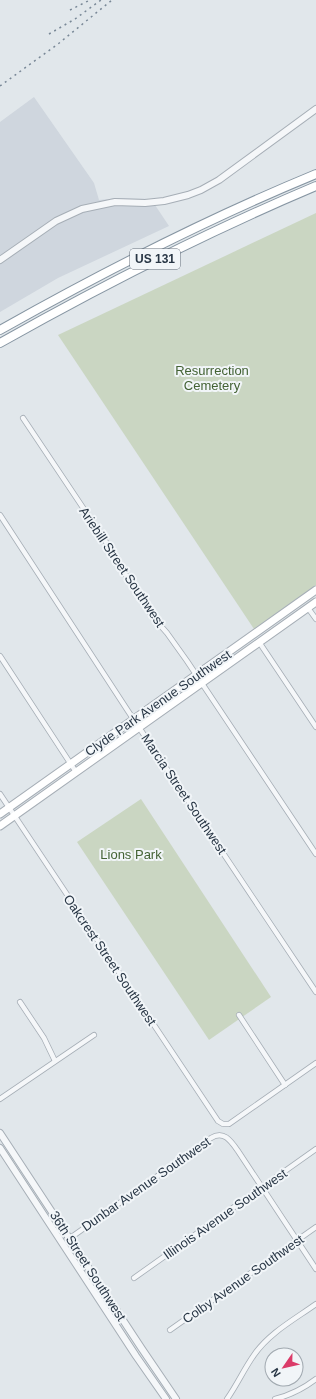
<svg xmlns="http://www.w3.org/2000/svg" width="316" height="1399" font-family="Helvetica,sans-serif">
<rect width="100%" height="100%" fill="#e1e7eb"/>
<polygon fill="#cfd6de" points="34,97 94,183 99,200 119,198 151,199 169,226 58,278 0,312 0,122"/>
<g fill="#cad6c2">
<polygon points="316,213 316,585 254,629 58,335"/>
<polygon points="141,799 271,997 209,1040 77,842"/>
</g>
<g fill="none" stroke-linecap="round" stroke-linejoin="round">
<defs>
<g id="minor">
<polyline points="23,418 116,557 124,572 152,616 167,633 187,661 316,854"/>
<polyline points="0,515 128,711 316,992"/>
<polyline points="308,608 316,619"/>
<polyline points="259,642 316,727"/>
<polyline points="0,656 76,772"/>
<polyline points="0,794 218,1121 223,1124 229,1124 316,1063"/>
<polyline points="20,1002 44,1038 55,1061"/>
<polyline points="239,1015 285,1085"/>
<polyline points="0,1099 94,1035"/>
<path d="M69,1238L73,1236L211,1138C224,1130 231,1141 238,1151L316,1269"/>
<polyline points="134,1278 316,1149"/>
<polyline points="170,1330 316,1227"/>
<path d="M227,1399C237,1385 244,1369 254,1355C269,1333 295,1319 316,1304"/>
<path d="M275,1399C291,1395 303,1389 316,1379"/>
</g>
<g id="tertiary">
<polyline points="0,260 56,221 82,209 115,202 145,203 164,201 188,195 201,190 219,180 316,109"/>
<polyline points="0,1133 142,1349 176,1399"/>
<polyline points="0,1148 136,1356 166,1399"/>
</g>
<g id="secondary">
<polyline points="0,814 316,590"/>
<polyline points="0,826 316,602"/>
</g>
<g id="motorway">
<path d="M0,330C103,272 207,219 316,174"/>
<path d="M0,343C103,285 207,232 316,186"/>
</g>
</defs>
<use href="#minor" stroke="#a6aeb6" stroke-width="6"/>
<use href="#tertiary" stroke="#a6aeb6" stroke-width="8"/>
<use href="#secondary" stroke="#a6aeb6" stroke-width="9"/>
<use href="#motorway" stroke="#8796a3" stroke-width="10"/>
<use href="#minor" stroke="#f5f7f9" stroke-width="4.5"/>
<use href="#tertiary" stroke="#f5f7f9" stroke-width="6"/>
<use href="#secondary" stroke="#fff" stroke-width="7"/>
<use href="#motorway" stroke="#fff" stroke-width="8"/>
<g stroke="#798897" stroke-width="1.5" stroke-dasharray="2 4" stroke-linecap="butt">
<polyline points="70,10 90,0"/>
<polyline points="49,34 75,19 101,0"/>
<polyline points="0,86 58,44 112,0"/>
</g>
</g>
<g text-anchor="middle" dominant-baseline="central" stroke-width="4" stroke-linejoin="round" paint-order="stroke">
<rect fill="#f1f5f8" stroke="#646f7b" stroke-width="1" x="130" y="249" width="50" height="20" rx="3"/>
<g font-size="12" font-weight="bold" fill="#283645">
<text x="155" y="259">US 131</text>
</g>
<g font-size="13" fill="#436234" stroke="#f1f5f8">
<text x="212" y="370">Resurrection<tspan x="212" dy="15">Cemetery</tspan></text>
<text x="131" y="854">Lions Park</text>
</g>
<g font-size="13" fill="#283645" stroke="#f1f5f8">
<text transform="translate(122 567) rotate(56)">Ariebill Street Southwest</text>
<text transform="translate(158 703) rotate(-35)">Clyde Park Avenue Southwest</text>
<text transform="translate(184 794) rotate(56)">Marcia Street Southwest</text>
<text transform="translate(110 960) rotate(56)">Oakcrest Street Southwest</text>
<text transform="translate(146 1184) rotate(-35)">Dunbar Avenue Southwest</text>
<text transform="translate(225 1214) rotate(-35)">Illinois Avenue Southwest</text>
<text transform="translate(88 1266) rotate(57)">36th Street Southwest</text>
<text transform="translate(243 1279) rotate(-35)">Colby Avenue Southwest</text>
</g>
</g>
<g transform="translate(284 1367) rotate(236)"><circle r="19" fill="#f1f5f8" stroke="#a1a9b0"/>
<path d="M0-3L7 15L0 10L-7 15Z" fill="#db3b69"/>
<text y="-6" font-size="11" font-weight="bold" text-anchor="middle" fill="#283645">N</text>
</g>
</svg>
